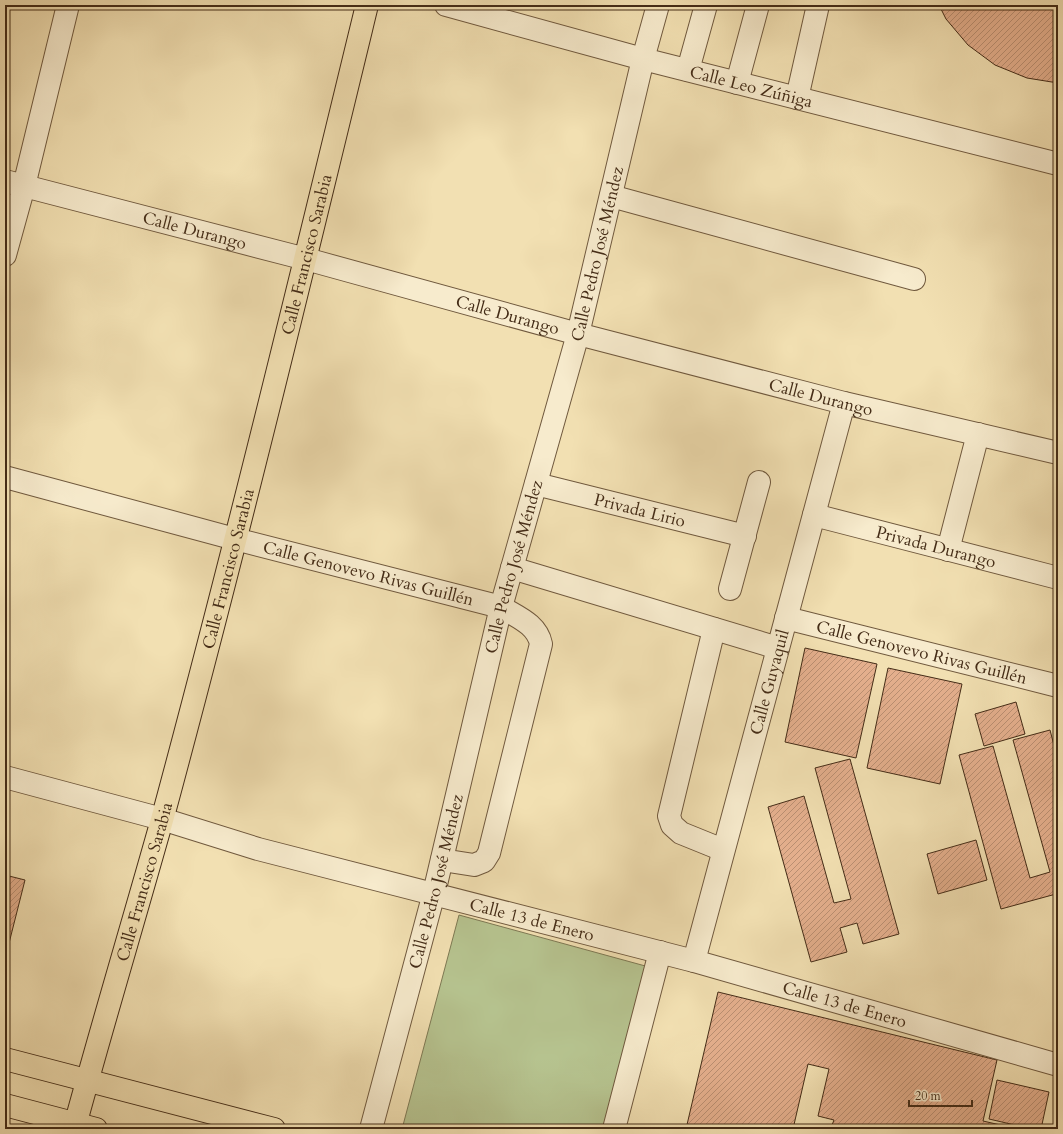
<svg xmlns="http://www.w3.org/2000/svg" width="1063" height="1134" font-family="Cardo,serif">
<defs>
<pattern id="building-hatch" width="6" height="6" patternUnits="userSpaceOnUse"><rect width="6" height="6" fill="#e4af8d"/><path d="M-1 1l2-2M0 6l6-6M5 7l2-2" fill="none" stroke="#ba8f72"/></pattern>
</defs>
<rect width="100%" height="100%" fill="#f2e0b2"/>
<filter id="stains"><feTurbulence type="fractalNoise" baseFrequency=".005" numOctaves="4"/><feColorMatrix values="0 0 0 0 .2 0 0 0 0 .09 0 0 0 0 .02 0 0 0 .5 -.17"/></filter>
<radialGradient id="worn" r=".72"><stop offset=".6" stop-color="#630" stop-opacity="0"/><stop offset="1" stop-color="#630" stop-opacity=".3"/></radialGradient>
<polygon fill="#b6c38f" stroke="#7d7853" points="459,915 649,967 605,1129 402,1129"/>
<g fill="url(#building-hatch)" stroke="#442c17">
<polygon points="939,5 1058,5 1058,83 1027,78 995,65 968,45 946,19"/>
<polygon points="805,648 877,664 856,758 785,742"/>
<polygon points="888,668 962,684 940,784 867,768"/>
<polygon points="1016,702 1025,734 984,746 975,714"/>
<polygon points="1050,730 1058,761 1058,902 1056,894 1001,909 959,755 993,746 1030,878 1050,872 1013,740"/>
<polygon points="850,759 899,934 863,944 857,923 840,928 847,952 811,962 768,807 804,796 834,903 851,899 815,768"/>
<polygon points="976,840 987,880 938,894 927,854"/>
<polygon points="5,875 25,880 5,959"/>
<polygon points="718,992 997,1060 983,1121 1018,1129 850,1129 832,1125 834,1120 818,1116 829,1069 808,1064 793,1129 686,1129"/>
<polygon points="997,1080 1049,1092 1041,1129 1032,1129 989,1119"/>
</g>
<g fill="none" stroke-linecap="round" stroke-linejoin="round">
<defs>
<g id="minor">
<path id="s1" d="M446,5L643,59L1058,164"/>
<polyline points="688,70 706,5"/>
<polyline points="737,83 758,5"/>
<polyline points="797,98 818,5"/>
<path id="s2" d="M5,181L306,259L578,334L844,403L1058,453"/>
<polyline points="611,196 914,279"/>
<polyline points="5,255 24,186 68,5"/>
<path id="s3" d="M5,477L235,539L501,607C517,617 537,624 541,644L489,853L484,861L474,865L442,860"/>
<path id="s4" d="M536,484L745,536"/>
<path id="s5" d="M814,515L1058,578"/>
<polyline points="948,550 978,434"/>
<polyline points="512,568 778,648"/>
<polyline points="730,589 759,482"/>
<path id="s6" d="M786,618L1058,686"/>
<polyline points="714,629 669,816 672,825 681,833 723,850"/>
<path id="s7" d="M5,777L162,819L258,849L694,961L1058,1065"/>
<path id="s8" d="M694,961L844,403"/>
<path id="s9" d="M371,1129L434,893L501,607L578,334L643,59L658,5"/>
<polyline points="614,1129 660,952"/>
</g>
<g id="major">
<polyline points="5,1059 274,1129"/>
<polyline points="5,1105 96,1129"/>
<path id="s10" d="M74,1129C102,1026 133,923 162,820C235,550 301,277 367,5"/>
</g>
</defs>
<use href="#minor" stroke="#70593e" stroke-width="24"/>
<use href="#major" stroke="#442c17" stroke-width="24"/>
<use href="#minor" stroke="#f7ebcd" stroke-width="22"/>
<use href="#major" stroke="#f2e0b2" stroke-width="22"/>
</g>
<g text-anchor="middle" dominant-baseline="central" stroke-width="3.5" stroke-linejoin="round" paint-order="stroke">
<g font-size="17" fill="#442c17" stroke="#f7ebcd">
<text stroke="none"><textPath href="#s1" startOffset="316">Calle Leo Zúñiga</textPath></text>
<text stroke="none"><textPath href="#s2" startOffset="196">Calle Durango</textPath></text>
<text stroke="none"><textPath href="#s9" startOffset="904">Calle Pedro José Méndez</textPath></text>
<text stroke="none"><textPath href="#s10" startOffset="905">Calle Francisco Sarabia</textPath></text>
<text stroke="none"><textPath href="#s2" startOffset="520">Calle Durango</textPath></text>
<text stroke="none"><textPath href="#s2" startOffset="844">Calle Durango</textPath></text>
<text stroke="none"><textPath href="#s4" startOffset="107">Privada Lirio</textPath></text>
<text stroke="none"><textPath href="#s5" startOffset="126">Privada Durango</textPath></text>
<text stroke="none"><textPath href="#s9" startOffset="580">Calle Pedro José Méndez</textPath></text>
<text stroke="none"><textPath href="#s10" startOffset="581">Calle Francisco Sarabia</textPath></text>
<text stroke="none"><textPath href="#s3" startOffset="376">Calle Genovevo Rivas Guillén</textPath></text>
<text stroke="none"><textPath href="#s6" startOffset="140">Calle Genovevo Rivas Guillén</textPath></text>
<text stroke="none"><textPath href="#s8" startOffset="289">Calle Guyaquil</textPath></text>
<text stroke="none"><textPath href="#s9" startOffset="256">Calle Pedro José Méndez</textPath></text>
<text stroke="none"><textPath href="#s10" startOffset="257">Calle Francisco Sarabia</textPath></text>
<text stroke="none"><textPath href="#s7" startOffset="546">Calle 13 de Enero</textPath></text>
<text stroke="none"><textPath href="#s7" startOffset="870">Calle 13 de Enero</textPath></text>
</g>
</g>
<rect width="1063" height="1134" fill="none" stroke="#f2e0b2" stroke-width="20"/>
<rect x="6" y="6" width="1051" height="1122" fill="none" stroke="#442c17" stroke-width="2"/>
<rect x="10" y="10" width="1043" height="1114" fill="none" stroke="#442c17"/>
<path d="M909 1100v6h63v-6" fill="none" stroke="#442c17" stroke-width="2"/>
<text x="915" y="1100" font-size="12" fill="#442c17" stroke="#f7ebcd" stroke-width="3" paint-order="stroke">20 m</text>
<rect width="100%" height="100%" filter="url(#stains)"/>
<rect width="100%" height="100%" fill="url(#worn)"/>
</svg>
